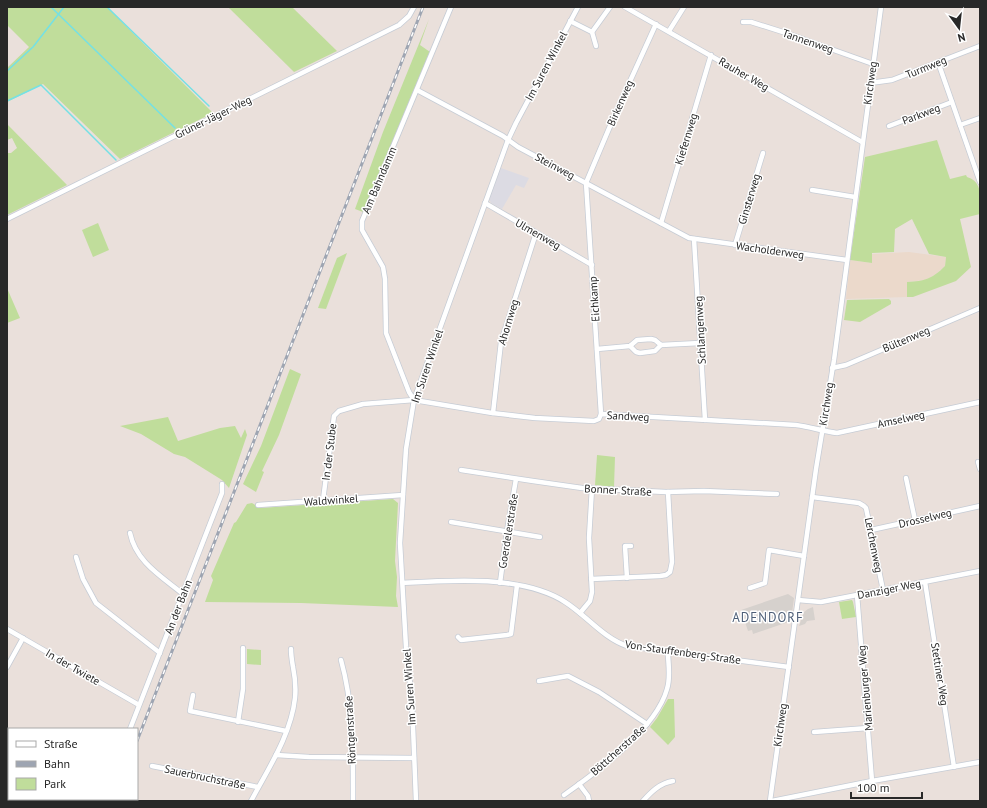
<svg xmlns="http://www.w3.org/2000/svg" width="987" height="808" font-family="'PT Sans',sans-serif">
<rect width="100%" height="100%" fill="#eae0db"/>
<polygon fill="#dcdbe3" points="501,168 529,178 524,188 516,185 502,209 491,203 489,199"/>
<polygon fill="#ebd9cb" points="909,252 946,257 945,266 936,274 926,280 907,282 907,297 846,299 850,260 872,263 872,254"/>
<g fill="#c0dd9b">
<polygon points="7,7 107,7 213,113 120,159 43,84 7,102 7,68 29,47 7,25"/>
<polygon points="228,7 292,7 337,51 294,72"/>
<polygon points="429,19 420,45 430,52 363,212 355,209 383,132"/>
<polygon points="7,124 67,185 7,215 7,153 11,153 17,148 12,138 7,140"/>
<path d="M937,140L950,179L966,175L967,177C984,182 980,200 980,214L960,219L971,267L956,281L913,297H907V282C925,281 932,279 945,266L946,257L929,254L912,219L895,229L894,252L872,253V263L850,260L865,157Z"/>
<polygon points="98,223 109,250 93,257 82,230"/>
<polygon points="347,253 326,309 318,308 337,258"/>
<polygon points="7,288 20,318 7,323"/>
<polygon points="889,299 891,301 891,304 860,322 844,320 847,300"/>
<polygon points="290,369 301,374 279,435 262,471 264,472 256,492 243,484 261,446"/>
<polygon points="168,417 178,441 220,428 235,426 241,438 245,429 247,435 229,488 222,480 185,457 174,454 141,434 120,426"/>
<polygon points="597,455 615,457 614,487 595,485"/>
<polygon points="393,499 398,503 395,561 397,577 396,596 398,607 301,603 205,602 213,580 211,576 234,523 236,522 247,504 252,503 260,508"/>
<polygon points="852,600 853,602 856,617 842,619 839,602"/>
<polygon points="247,649 261,650 261,665 247,664"/>
<polygon points="668,699 674,699 675,737 668,745 650,727 657,718"/>
</g>
<g fill="#d6d1cd">
<polygon points="788,594 794,598 791,621 753,634 752,630 748,631 741,610"/>
<polygon points="813,607 815,620 807,621 805,624 799,626 804,612 808,609"/>
</g>
<g fill="none" stroke-linecap="round" stroke-linejoin="round">
<g stroke="#74e1e5" stroke-width="1.5">
<polyline points="51,7 175,128"/>
<polyline points="107,7 209,106"/>
<polyline points="7,71 33,47 64,7"/>
<polyline points="7,101 41,85 116,160"/>
</g>
<defs>
<g id="minor">
<polyline points="625,7 862,142"/>
<polyline points="570,21 592,32 596,46"/>
<polyline points="743,22 751,22 786,33 873,64"/>
<polyline points="669,31 684,7"/>
<polyline points="592,32 610,7"/>
<polyline points="938,62 980,182"/>
<polyline points="870,83 892,80 980,46"/>
<polyline points="417,90 503,136 518,147 689,238 847,260"/>
<polyline points="960,125 980,118"/>
<polyline points="889,126 952,102"/>
<polyline points="812,190 855,197"/>
<polyline points="485,203 592,265"/>
<polyline points="7,219 399,25 409,16 414,7"/>
<polyline points="661,223 711,55"/>
<polyline points="694,239 705,420"/>
<polyline points="735,245 763,153"/>
<polyline points="630,346 636,352 640,353 655,351 661,345"/>
<polyline points="597,349 630,346 637,340 651,339 655,340 661,345 700,343"/>
<polyline points="832,368 846,365 980,308"/>
<polyline points="414,400 409,392 386,333 385,279 383,267 362,230 362,221 451,7"/>
<polyline points="493,413 501,342 536,233"/>
<polyline points="601,414 586,183 616,112 656,24"/>
<polyline points="978,462 980,469"/>
<polyline points="461,470 533,481 582,488 666,492 704,491 777,494"/>
<polyline points="906,478 915,520"/>
<polyline points="812,497 859,503 864,506 866,508 883,590"/>
<path d="M323,500L334,416L339,411L363,404L414,400L492,413L535,418L594,421L599,419L601,414L796,425C811,427 822,431 837,433L980,402"/>
<polyline points="258,505 403,495"/>
<polyline points="451,522 540,537"/>
<polyline points="871,530 980,506"/>
<path d="M130,533C136,562 161,576 183,594"/>
<polyline points="76,557 83,579 96,603 160,653"/>
<polyline points="627,578 625,546 631,546"/>
<polyline points="591,579 660,576 666,575 670,572 672,562 668,492"/>
<polyline points="925,582 954,767"/>
<path d="M403,583C451,580 523,575 565,602C586,615 603,638 627,646L789,667"/>
<polyline points="500,583 507,531 516,479"/>
<polyline points="750,588 765,583 769,550 804,556"/>
<polyline points="857,595 872,781"/>
<polyline points="798,600 821,602 980,571"/>
<polyline points="580,613 590,601 592,592 589,538 592,488"/>
<polyline points="7,629 139,705"/>
<polyline points="458,637 461,640 507,635 511,634 517,585"/>
<path d="M341,660C354,707 353,753 353,801"/>
<polyline points="7,667 23,638"/>
<polyline points="539,681 568,676 599,692 647,724"/>
<polyline points="193,695 190,711 286,731"/>
<polyline points="238,722 243,689 243,648"/>
<polyline points="130,729 222,493 222,484"/>
<polyline points="814,732 868,728"/>
<polyline points="276,755 309,757 414,758"/>
<polyline points="152,766 258,787"/>
<polyline points="579,784 588,796 589,801"/>
<path d="M564,795C598,771 656,729 667,689C671,677 668,664 668,652"/>
<polyline points="41,801 42,799"/>
<polyline points="102,801 103,799"/>
<path d="M251,801C268,769 291,735 295,698C296,688 295,677 293,667C292,661 291,656 291,649"/>
<polyline points="416,801 412,702 406,647 400,543 406,449 414,400 508,140 516,123 578,7"/>
<path d="M643,801C651,792 660,783 673,781"/>
<polyline points="770,801 816,469 834,360 881,7"/>
<polyline points="772,801 872,781 980,762"/>
</g>
</defs>
<use href="#minor" stroke="#c6ccd5" stroke-width="6"/>
<use href="#minor" stroke="#fff" stroke-width="4.5"/>
<defs>
<g id="rail">
<polyline points="137,741 423,7"/>
<polyline points="114,801 115,799"/>
</g>
</defs>
<use href="#rail" stroke="#9ea5b2" stroke-width="3"/>
<use href="#rail" stroke="#fff" stroke-width="1.5" stroke-dasharray="4.5" stroke-linecap="butt"/>
</g>
<g text-anchor="middle" dominant-baseline="central" stroke-width="3" stroke-linejoin="round" paint-order="stroke">
<g font-size="11" fill="#282828" stroke="#fff">
<text transform="translate(808 41) rotate(19)">Tannenweg</text>
<text transform="translate(546 66) rotate(-62)">Im Suren Winkel</text>
<text transform="translate(926 67) rotate(-22)">Turmweg</text>
<text transform="translate(744 74) rotate(30)">Rauher Weg</text>
<text transform="translate(870 83) rotate(-82)">Kirchweg</text>
<text transform="translate(620 103) rotate(-66)">Birkenweg</text>
<text transform="translate(921 114) rotate(-21)">Parkweg</text>
<text transform="translate(213 117) rotate(-26)">Grüner-Jäger-Weg</text>
<text transform="translate(686 139) rotate(-73)">Kiefernweg</text>
<text transform="translate(555 166) rotate(28)">Steinweg</text>
<text transform="translate(379 180) rotate(-67)">Am Bahndamm</text>
<text transform="translate(749 199) rotate(-73)">Ginsterweg</text>
<text transform="translate(538 234) rotate(30)">Ulmenweg</text>
<text transform="translate(770 250) rotate(8)">Wacholderweg</text>
<text transform="translate(594 299) rotate(-94)">Eichkamp</text>
<text transform="translate(508 322) rotate(-73)">Ahornweg</text>
<text transform="translate(700 330) rotate(-93)">Schlangenweg</text>
<text transform="translate(906 339) rotate(-23)">Bültenweg</text>
<text transform="translate(427 366) rotate(-71)">Im Suren Winkel</text>
<text transform="translate(826 404) rotate(-81)">Kirchweg</text>
<text transform="translate(628 416) rotate(3)">Sandweg</text>
<text transform="translate(901 419) rotate(-12)">Amselweg</text>
<text transform="translate(329 452) rotate(-83)">In der Stube</text>
<text transform="translate(618 490) rotate(3)">Bonner Straße</text>
<text transform="translate(331 500) rotate(-4)">Waldwinkel</text>
<text transform="translate(925 518) rotate(-13)">Drosselweg</text>
<text transform="translate(508 531) rotate(-81)">Goerdelerstraße</text>
<text transform="translate(874 545) rotate(79)">Lerchenweg</text>
<text transform="translate(889 589) rotate(-11)">Danziger Weg</text>
<text transform="translate(178 607) rotate(-69)">An der Bahn</text>
<text transform="translate(683 652) rotate(8)">Von-Stauffenberg-Straße</text>
<text transform="translate(73 667) rotate(30)">In der Twiete</text>
<text transform="translate(940 674) rotate(81)">Stettiner Weg</text>
<text transform="translate(409 687) rotate(-94)">Im Suren Winkel</text>
<text transform="translate(865 688) rotate(-95)">Marienburger Weg</text>
<text transform="translate(780 725) rotate(-82)">Kirchweg</text>
<text transform="translate(350 730) rotate(-93)">Röntgenstraße</text>
<text transform="translate(618 750) rotate(-42)">Böttcherstraße</text>
<text transform="translate(205 777) rotate(12)">Sauerbruchstraße</text>
</g>
<g font-size="13" letter-spacing="1" fill="#4c5d76" stroke="#fff">
<text x="768" y="617">ADENDORF</text>
</g>
</g>
<rect width="987" height="808" fill="none" stroke="#282828" stroke-width="16"/>
<rect x="8" y="728" width="130" height="72" fill="#ffffff" stroke="#a9a9a9"/>
<rect x="16" y="741" width="20" height="6" fill="#ffffff" stroke="#a9a9a9"/>
<text x="44" y="748" font-size="12" fill="#282828">Straße</text>
<rect x="16" y="761" width="20" height="6" fill="#9ea5b2" stroke="#a9a9a9"/>
<text x="44" y="768" font-size="12" fill="#282828">Bahn</text>
<rect x="16" y="778" width="20" height="12" fill="#c0dd9b" stroke="#a9a9a9"/>
<text x="44" y="788" font-size="12" fill="#282828">Park</text>
<g transform="translate(959 28) rotate(165)" stroke="#ffffff" stroke-width="3" paint-order="stroke">
<path d="M0-3L7 15L0 10L-7 15Z" fill="#282828"/>
<text y="-6" font-size="11" font-weight="bold" text-anchor="middle" fill="#282828">N</text>
</g>
<path d="M851 792v6h71v-6" fill="none" stroke="#282828" stroke-width="2"/>
<text x="857" y="792" font-size="12" fill="#282828" stroke="#ffffff" stroke-width="3" paint-order="stroke">100 m</text>
</svg>
